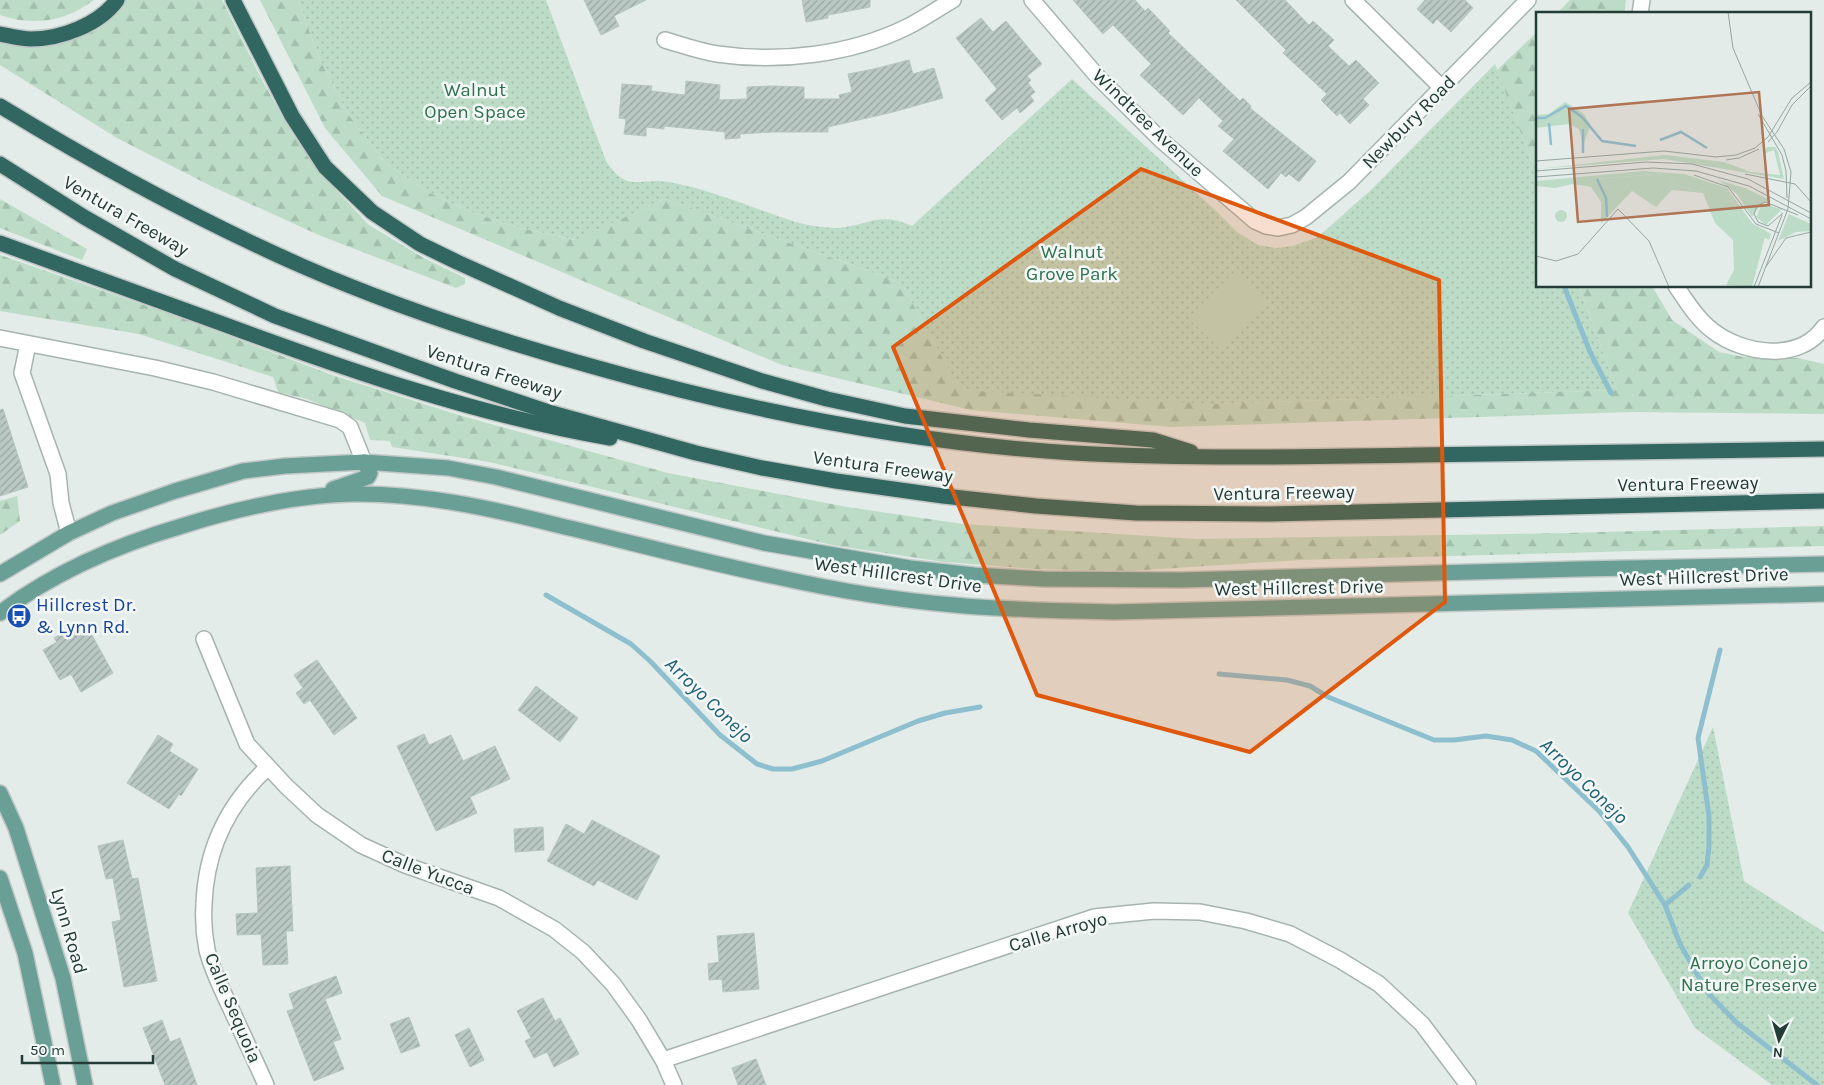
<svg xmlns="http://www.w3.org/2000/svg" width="1824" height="1085" font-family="Karla,sans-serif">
<defs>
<pattern id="green-dots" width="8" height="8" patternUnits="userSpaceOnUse" patternTransform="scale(1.25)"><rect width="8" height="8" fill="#bddcc7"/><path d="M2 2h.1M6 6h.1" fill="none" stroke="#a2beac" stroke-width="1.8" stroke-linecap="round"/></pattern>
<pattern id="forest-firs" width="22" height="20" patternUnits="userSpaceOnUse" patternTransform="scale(1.25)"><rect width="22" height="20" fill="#bddcc7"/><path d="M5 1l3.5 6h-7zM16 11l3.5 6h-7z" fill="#a2beac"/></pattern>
<pattern id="building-hatch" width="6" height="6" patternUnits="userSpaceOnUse" patternTransform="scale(1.25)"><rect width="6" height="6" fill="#bbc9c5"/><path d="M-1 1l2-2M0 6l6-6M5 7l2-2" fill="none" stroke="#98a4a1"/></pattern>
</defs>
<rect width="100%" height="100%" fill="#e3ece8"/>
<g fill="url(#green-dots)">
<path d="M298,0H546L606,161C628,194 638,177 669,182C701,188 731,199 761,210C778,216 797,224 815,226C823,227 831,228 838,228C870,225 878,211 912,226L1072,79L1214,209L1237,232L1258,245L1276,248L1293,246L1318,237L1372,189L1495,64L1538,178V286H1579L1617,390L1215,404L1129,402L960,390L902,284L866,270L665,199L576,240L516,227L468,211L428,192L385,163L348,114L320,60Z"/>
<polygon points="1713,727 1744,881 1824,932 1824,1085 1772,1085 1695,1028 1628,913"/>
</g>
<g fill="url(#forest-firs)">
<path d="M0,0H94C86,5 78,11 70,14C49,23 21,23 0,15Z"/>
<polygon points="123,0 222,0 263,82 293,135 335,189 369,225 422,257 465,278 465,284 456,288 321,236 211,186 117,138 0,65 0,37 54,40"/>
<polygon points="260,0 298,0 320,60 348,114 385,163 428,192 468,211 516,227 575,240 665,199 866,270 902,284 960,390 1215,404 1617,390 1579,286 1652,286 1672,320 1719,352 1744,357 1798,358 1824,364 1824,414 1633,412 1171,427 971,410 782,365 382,196 325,128"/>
<polygon points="1570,0 1626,0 1624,14 1556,14"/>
<polygon points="1538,31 1538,178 1497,70"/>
<polygon points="0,199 87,249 82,260 0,228"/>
<polygon points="0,255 184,319 332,375 462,416 668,473 847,507 963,524 1196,539 1566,533 1824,526 1824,546 1300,560 1128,571 1034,569 944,562 832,545 489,462 392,447 390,441 370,440 365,423 307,399 278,392 273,377 139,334 0,311"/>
<polygon points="17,496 20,521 0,535 0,501"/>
</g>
<polygon fill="#bddcc7" points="1234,272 1266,303 1220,349 1188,318"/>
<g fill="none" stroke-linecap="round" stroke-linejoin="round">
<g stroke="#8dbfce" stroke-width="5">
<polyline points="1538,121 1538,125"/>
<polyline points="1564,286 1590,352 1611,393"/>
<polyline points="546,595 631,644 650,661 720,735 757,764 773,769 792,769 822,761 918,721 945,713 980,707"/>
<polyline points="1219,674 1287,680 1310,686 1328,697 1434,740 1454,740 1486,736 1512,740 1536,751 1599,811 1628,847 1665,905 1680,944 1708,993 1737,1023 1817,1085"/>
<polyline points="1700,877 1707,865 1709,846 1709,816 1698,738 1720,650"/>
<polyline points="1665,905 1689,885"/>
</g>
</g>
<g fill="url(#building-hatch)" stroke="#b5c5c0">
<polygon points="584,0 646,0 614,16 619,26 601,35"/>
<polygon points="802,0 870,0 870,7 828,15 828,18 806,22"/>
<polygon points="1073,0 1135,0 1145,11 1148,8 1170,31 1168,33 1240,101 1243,98 1251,106 1250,108 1316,161 1299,182 1289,174 1286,177 1281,173 1268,189 1223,151 1234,139 1218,126 1223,121 1199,98 1183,115 1140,75 1151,64 1113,25 1103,34"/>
<polygon points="1236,0 1285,0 1309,25 1313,21 1334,40 1328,46 1349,66 1356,60 1379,83 1363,99 1369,105 1350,124 1340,113 1337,116 1321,100 1327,94 1283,53 1286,50"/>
<polygon points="1425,0 1465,0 1473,8 1451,32 1437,19 1433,24 1417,9"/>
<polygon points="981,18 993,32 1006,21 1042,64 1027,76 1031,80 1028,83 1035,92 1030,96 1034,101 1020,113 1017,108 1002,120 985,100 997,89 956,38"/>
<polygon points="909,60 913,74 934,68 943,98 893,112 828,127 828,132 772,132 740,134 740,138 725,139 725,132 664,126 664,129 646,127 646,136 624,134 626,119 619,118 622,84 652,86 651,91 685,95 686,81 720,85 719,100 747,99 747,87 771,86 804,87 804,99 840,99 839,95 852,92 848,74 874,69"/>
<polygon points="3,409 28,487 0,496 0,410"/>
<polygon points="76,625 82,634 89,630 113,673 81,692 71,674 60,680 43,650 57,642 54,638"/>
<polygon points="317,660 357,718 334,735 310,700 304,704 296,693 303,688 294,675"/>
<polygon points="536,686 578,718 560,742 518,710"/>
<polygon points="424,734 429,745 451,735 463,761 495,746 510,779 470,797 477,813 436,831 397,746"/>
<polygon points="158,735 173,744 169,751 198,769 181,796 179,794 169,809 127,783"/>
<polygon points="592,820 660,856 637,900 598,880 594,886 547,861 566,824 584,834"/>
<polygon points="543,827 544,850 515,852 514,829"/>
<polygon points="123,840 132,879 138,878 157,981 124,987 112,922 121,920 113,878 106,879 98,846"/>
<polygon points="290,866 293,931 286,931 288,964 263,965 261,934 237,935 236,914 258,913 256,868"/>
<polygon points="754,933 759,989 723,992 722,979 709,980 708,964 719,962 717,936"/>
<polygon points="336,976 342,993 325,999 341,1039 333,1042 344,1069 314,1081 287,1011 294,1009 289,994"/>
<polygon points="543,998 555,1021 560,1018 579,1054 554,1067 547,1052 534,1058 525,1041 531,1038 517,1011"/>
<polygon points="409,1017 420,1046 401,1053 390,1024"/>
<polygon points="162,1020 170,1042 180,1038 197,1085 165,1085 143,1028"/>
<polygon points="469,1028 484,1060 470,1067 455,1035"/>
<polygon points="756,1059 766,1085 738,1085 732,1068"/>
</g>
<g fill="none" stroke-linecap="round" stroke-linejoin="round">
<defs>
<g id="minor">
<polyline points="1032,0 1098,77 1161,140 1255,221 1266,226 1278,228 1292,225 1306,217 1349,182 1528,0"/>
<polyline points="1353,0 1442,88"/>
<polyline points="1640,14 1642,0"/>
<path d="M665,40C682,45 699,51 717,54C779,63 850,55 907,27C923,19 937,9 953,0"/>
<path d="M1676,286C1687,302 1697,319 1713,331C1743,354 1799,363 1824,327"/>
<polyline points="0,338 155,368 213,382 340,420 350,427 364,462"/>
<polyline points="28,344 22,373 58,474 61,503 69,533"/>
<polyline points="204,639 247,744 286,786 317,815 361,845 405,865 499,898 554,929 583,952 613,984 639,1020 663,1060 674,1085"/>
<polyline points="663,1060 1094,917 1154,911 1200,912 1246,921 1290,934 1340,960 1379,984 1422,1024 1468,1085"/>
<path d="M266,1085C255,1060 243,1035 231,1009C222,990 212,970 207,950C204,935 203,919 204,904C206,849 227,805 267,768"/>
</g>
<g id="major">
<polyline points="333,489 368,477 370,473 364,462"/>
<polyline points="0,574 69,533 112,513 175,491 243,471 285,466 364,462 448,468 496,477 764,543 910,568 974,575 1044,579 1181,580 1579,569 1824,564"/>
<path d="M0,613C54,572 117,545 182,526C236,509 294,495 352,494C421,493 490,508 557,525C630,542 703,562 777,577C835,590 894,600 954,605C1007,610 1062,611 1115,612L1824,594"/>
<polyline points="0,793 16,828 63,978 85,1085"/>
<polyline points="0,878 25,953 53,1085"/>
</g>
<g id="highway">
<polyline points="233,0 292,116 325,167 372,212 420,244 457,262 559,308 644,341 762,381 827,399 905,416 1029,430 1153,440 1191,452"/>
<path d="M0,34C10,36 21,39 31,39C60,39 99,25 117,0"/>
<path d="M0,106C97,165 198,220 302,266C398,308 497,340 598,368C753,412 913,443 1074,453C1188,459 1302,457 1416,455C1552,453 1688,451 1824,449"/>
<polyline points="0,164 84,217 175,269 275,316 455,381 552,413 696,453 762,468 836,481 943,496 1036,506 1136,513 1268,514 1824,501"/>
<path d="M0,243C74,270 149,297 223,324C350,371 477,415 610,438"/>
</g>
</defs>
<use href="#minor" stroke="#a6b4af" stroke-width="18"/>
<use href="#major" stroke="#c1c8c7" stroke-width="18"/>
<use href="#highway" stroke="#c1c8c7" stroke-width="18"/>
<use href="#minor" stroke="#fff" stroke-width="15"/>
<use href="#major" stroke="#699f95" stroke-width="15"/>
<use href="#highway" stroke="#316760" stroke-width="15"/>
</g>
<path fill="#de580e" fill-opacity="0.2" stroke="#de580e" stroke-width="4" stroke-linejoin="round" d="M1141,169L1439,280L1445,602L1250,752L1037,695L893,347Z"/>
<defs>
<symbol id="bus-disc" viewBox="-11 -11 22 22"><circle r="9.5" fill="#1a4fb4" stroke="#f3f8f6"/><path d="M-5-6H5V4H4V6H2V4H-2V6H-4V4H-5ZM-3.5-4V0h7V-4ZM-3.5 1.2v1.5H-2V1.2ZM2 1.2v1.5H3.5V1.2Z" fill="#fff"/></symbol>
</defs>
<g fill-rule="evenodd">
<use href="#bus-disc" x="5" y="602" width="28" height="28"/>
</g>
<g text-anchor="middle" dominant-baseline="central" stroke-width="5" stroke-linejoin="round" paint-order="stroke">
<g font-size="19" fill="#2f714e" stroke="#f3f8f6">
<text x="475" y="90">Walnut<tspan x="475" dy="22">Open Space</tspan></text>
<text x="1072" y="252">Walnut<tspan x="1072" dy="22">Grove Park</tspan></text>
<text x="1749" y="963">Arroyo Conejo<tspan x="1749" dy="22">Nature Preserve</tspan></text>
</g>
<g font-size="19" fill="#233c37" stroke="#f3f8f6">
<text transform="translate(1409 122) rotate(-45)">Newbury Road</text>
<text transform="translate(1148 123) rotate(44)">Windtree Avenue</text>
<text transform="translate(126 216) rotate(30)">Ventura Freeway</text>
<text transform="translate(494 372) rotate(18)">Ventura Freeway</text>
<text transform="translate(883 467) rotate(8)">Ventura Freeway</text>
<text transform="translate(1688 484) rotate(-1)">Ventura Freeway</text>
<text transform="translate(1284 493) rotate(-1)">Ventura Freeway</text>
<text transform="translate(898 575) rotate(8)">West Hillcrest Drive</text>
<text transform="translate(1704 577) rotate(-2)">West Hillcrest Drive</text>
<text transform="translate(1299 588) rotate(-1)">West Hillcrest Drive</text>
<text transform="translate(428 872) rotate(21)">Calle Yucca</text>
<text transform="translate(69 931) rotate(74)">Lynn Road</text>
<text transform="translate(1058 932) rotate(-16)">Calle Arroyo</text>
<text transform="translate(233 1008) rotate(67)">Calle Sequoia</text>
</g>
<g font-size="19" fill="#164399" stroke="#f3f8f6" text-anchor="start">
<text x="36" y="605">Hillcrest Dr.<tspan x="36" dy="22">&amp; Lynn Rd.</tspan></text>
</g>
<g font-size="20" font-style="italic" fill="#206175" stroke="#f3f8f6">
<text transform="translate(709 700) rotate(44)">Arroyo Conejo</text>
<text transform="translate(1584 781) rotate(44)">Arroyo Conejo</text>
</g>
</g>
<g transform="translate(1536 12)">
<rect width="275" height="275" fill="#e3ece8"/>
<path d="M29,90L47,101L55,113L47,133L43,117L33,112L0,116V103L13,102ZM129,161L140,173L162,179L171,174H177L191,180L210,214L229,225L216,275L190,273L198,258L197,228L179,211L167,181L136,178L120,195L96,179L76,200L60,167Z" fill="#bddcc7"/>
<path d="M231,135H239L242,140L248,167L128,147L0,157L129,143L188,150L215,160L244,163L238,138L227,142ZM107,159L148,162L191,176L216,211L235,222L233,228L210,214L191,180L177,174H171L162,179L140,173L129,161L61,167L76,200L65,212V190L55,175L37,172L19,176L0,174V169ZM182,168L209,176L236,189L227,190L216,205L201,182ZM226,192L246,197L230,213L220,205ZM253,202L275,212V219L260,220L242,229Z" fill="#bddcc7"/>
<path d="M19 204a6 6 0 1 1 12 0a6 6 0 1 1-12 0Z" fill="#bddcc7"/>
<path fill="none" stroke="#8dbfce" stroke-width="2.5" d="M0,106H9L30,94L46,105L66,129L100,134M13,111L15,133M124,128L145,120L171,136M47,141V117M61,167L70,186L71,205"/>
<path fill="none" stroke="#96a6a1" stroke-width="1" d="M192,0L197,36L226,104L248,137L255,160L252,197L222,275M222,102L246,143L250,159L251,186M232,130L241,120L256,93L275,74M190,148L203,146L223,137M0,149L128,139L180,145L200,143L219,136L232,125L256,86L275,70M0,159L110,150L156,152L212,167L275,201M209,162L259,172L275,190M158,163L192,175L220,212L243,221M0,165L117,156L160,159L213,174L275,207M247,201L232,214L222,210L218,202L221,194L229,190L262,203M0,244L20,249L42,242L82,197L113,229L133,275M229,256L250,226L275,220M218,275L246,203"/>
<path fill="#af7555" fill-opacity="0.15" stroke="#af7555" stroke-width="2.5" d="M223,80L233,193L42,210L33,97Z"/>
<rect width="275" height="275" fill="none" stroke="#233c37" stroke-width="2.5"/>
</g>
<g transform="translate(1779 1040) rotate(185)" stroke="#f3f8f6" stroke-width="4" paint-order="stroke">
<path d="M0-4L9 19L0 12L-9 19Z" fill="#233c37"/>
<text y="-8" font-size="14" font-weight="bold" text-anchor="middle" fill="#233c37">N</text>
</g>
<path d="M22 1055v8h131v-8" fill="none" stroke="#233c37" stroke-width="2.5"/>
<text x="30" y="1055" font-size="15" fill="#233c37" stroke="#f3f8f6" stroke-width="4" paint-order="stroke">50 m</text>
</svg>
